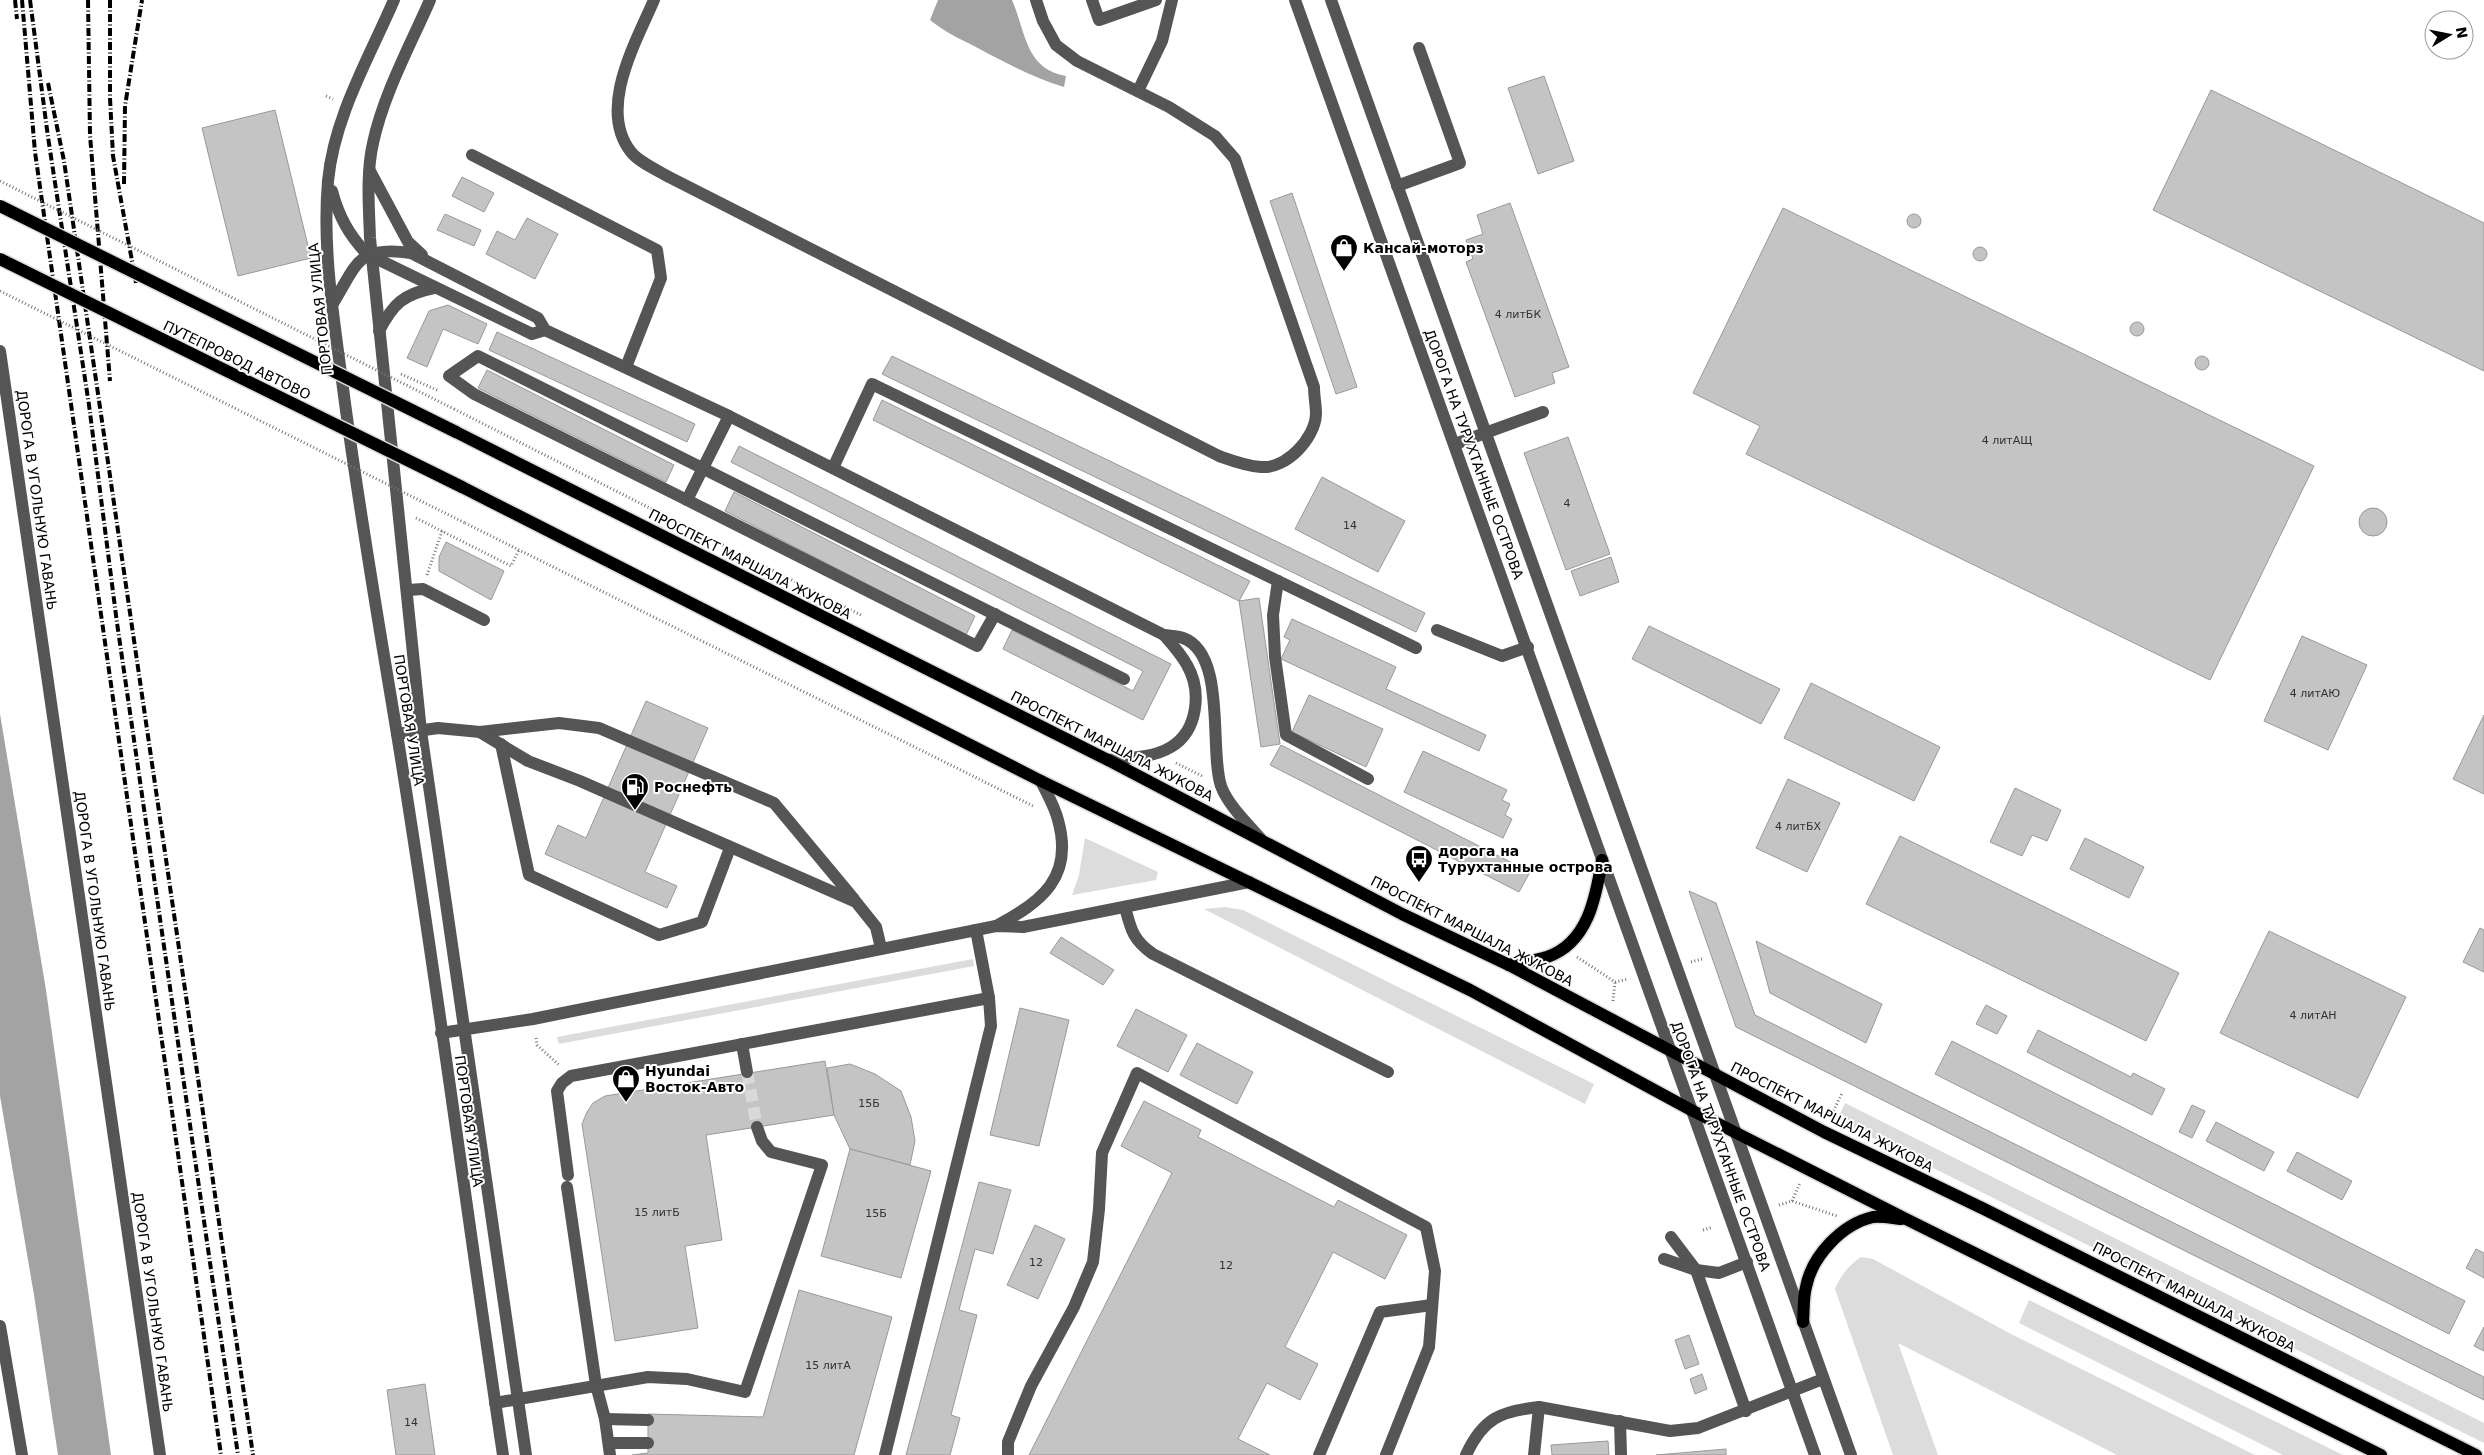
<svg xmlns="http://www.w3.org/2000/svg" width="2484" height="1455" font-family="'DejaVu Sans',sans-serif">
<rect width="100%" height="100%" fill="#fff"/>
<g fill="#dcdcdc">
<polygon points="1085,838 1158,872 1156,880 1072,895 1079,875"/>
<polygon points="1225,907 1243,910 1594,1084 1585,1104 1204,909"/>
<polygon points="973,959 974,966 559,1044 557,1037"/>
<polygon points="1845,1103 2484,1423 2484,1443 1837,1120"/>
<path d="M1861,1257L1873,1259L2011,1334L2255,1455H2117L1898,1343L1938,1455H1893L1835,1289C1841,1275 1848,1266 1861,1257Z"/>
<polygon points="2029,1300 2343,1455 2283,1455 2019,1323"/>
</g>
<g fill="#a3a3a3">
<path d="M938,0H1012C1026,32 1025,69 1066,76L1064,87C1032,77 1004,62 974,46C958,38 945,32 930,20Z"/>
<polygon points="0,714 46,990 111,1455 58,1455 34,1295 0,1096"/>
</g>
<g fill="#c4c4c4" stroke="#999">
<polygon points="1544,76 1574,161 1538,174 1508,88"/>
<polygon points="2211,90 2484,223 2484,371 2153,210"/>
<polygon points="275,110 311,258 238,276 202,128"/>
<polygon points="462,177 494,193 484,212 452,196"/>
<polygon points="1292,193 1357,387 1336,394 1270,201"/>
<polygon points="1510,203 1569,367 1552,373 1555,383 1515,397 1466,262 1473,259 1466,240 1483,234 1477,215"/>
<polygon points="1783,208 2314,466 2210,680 1746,454 1760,426 1693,393"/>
<circle cx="1914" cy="221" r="7"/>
<polygon points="445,214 481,230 474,246 437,230"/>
<polygon points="527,218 558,234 535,279 486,254 497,231 515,240"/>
<circle cx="1980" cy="254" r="7"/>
<polygon points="448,305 487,324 478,344 443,329 427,367 407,358 429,311"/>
<circle cx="2137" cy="329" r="7"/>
<polygon points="497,332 695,424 687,442 489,350"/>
<circle cx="2202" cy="363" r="7"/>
<polygon points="892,356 1425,613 1416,632 882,374"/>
<polygon points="487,370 674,465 666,482 478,388"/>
<polygon points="882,400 1250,581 1239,601 873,420"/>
<polygon points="1568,437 1610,554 1566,570 1524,453"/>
<polygon points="739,446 1171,664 1143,720 1003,649 1012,630 1133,691 1143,671 731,462"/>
<polygon points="1322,477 1405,521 1378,572 1295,529"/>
<polygon points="734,492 975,616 966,635 725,511"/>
<circle cx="2373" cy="522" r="14"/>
<polygon points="446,542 504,571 491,600 439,571 439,557"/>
<polygon points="1611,557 1619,582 1580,596 1571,571"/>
<polygon points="1259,598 1280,744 1261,747 1239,601"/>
<polygon points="1292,619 1396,667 1386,689 1486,735 1479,751 1281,659 1290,640 1284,637"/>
<polygon points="1649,626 1780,689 1761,724 1632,659"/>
<polygon points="2302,636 2367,665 2328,750 2264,721"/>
<polygon points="1811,683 1940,747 1914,801 1784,738"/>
<polygon points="1309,695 1383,729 1366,767 1292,732"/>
<polygon points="646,701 708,728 645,872 677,886 667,908 545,854 558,825 586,838"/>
<polygon points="2484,715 2484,794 2453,779"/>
<polygon points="1281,745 1530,872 1519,892 1270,765"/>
<polygon points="1423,751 1507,790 1502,800 1510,804 1505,815 1512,819 1503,838 1404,792"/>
<polygon points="1788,779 1840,803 1807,872 1756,848"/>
<polygon points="2015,788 2061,810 2047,841 2032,835 2022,856 1990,842"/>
<polygon points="1900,836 2179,973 2146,1041 1866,904"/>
<polygon points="2085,838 2144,867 2129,898 2070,869"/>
<polygon points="1689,891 1716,903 1755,1015 2484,1377 2484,1400 1736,1027"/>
<polygon points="2480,928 2484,930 2484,972 2463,962"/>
<polygon points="2269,931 2406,997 2358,1098 2220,1033"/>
<polygon points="1061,937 1114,970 1103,985 1050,953"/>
<polygon points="1756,941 1882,1004 1866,1043 1770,993"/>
<polygon points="1986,1005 2007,1016 1997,1034 1976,1024"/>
<polygon points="1020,1008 1069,1020 1039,1146 990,1135"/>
<polygon points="1136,1009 1187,1035 1168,1072 1117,1046"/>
<polygon points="2038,1030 2131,1077 2133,1073 2165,1089 2152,1115 2027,1052"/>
<polygon points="1952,1041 2465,1301 2449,1334 1935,1074"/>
<polygon points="1197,1043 1253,1072 1237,1104 1180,1075"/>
<polygon points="825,1061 834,1115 706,1135 722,1240 685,1246 698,1328 615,1341 582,1124 587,1112 593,1103 605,1096"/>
<polygon points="850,1064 875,1074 901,1091 911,1117 915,1141 910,1165 850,1149 834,1115 827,1068"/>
<polygon points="1144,1101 1201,1130 1198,1137 1334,1207 1338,1200 1407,1235 1385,1279 1333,1252 1285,1347 1318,1364 1300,1400 1267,1383 1238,1439 1270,1455 1029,1455 1172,1173 1121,1146"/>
<polygon points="2192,1105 2205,1111 2192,1138 2179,1132"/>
<polygon points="2216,1122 2274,1152 2264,1171 2206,1141"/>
<polygon points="850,1149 931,1171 901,1278 821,1256"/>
<polygon points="2297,1152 2352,1181 2342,1200 2287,1171"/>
<polygon points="979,1182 1011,1190 993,1254 975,1249 959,1310 977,1315 951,1415 960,1418 950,1455 906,1455"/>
<polygon points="1035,1225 1065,1239 1038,1299 1007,1285"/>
<polygon points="2476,1249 2484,1253 2484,1278 2466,1268"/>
<polygon points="799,1290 892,1317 854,1455 632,1455 648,1453 648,1414 763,1417"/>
<polygon points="2484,1327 2484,1351 2474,1346"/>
<polygon points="1689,1335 1699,1364 1685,1369 1675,1340"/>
<polygon points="1702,1374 1707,1389 1695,1394 1690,1379"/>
<polygon points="425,1384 435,1455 396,1455 387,1390"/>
<polygon points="1608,1441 1609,1455 1552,1455 1551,1445"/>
<polygon points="1726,1449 1726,1455 1656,1455"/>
</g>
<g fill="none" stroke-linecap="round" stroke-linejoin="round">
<polyline stroke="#d9d9d9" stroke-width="12" stroke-dasharray="12 6" stroke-linecap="butt" points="747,1072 757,1127"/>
<defs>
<g id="major">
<polyline points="456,432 1108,760 1402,914 1509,965 1824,1132 1984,1209 2476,1455"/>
<polyline points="462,487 1041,781 1470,990 1693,1111 1906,1219 2381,1455"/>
<path d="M1509,965C1521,962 1535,961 1547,957C1588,943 1596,897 1602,860"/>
<path d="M1803,1322C1804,1311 1803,1298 1806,1287C1812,1256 1842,1224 1873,1217C1881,1216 1892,1218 1901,1219"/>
</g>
</defs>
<use href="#major" stroke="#dbdbdb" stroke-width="15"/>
<g stroke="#777" stroke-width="3" stroke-dasharray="1 2.5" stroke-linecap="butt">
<polyline points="326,96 333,99"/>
<polyline points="401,374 439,391"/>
<polyline points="454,409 863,616"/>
<polyline points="416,518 511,566 519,550"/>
<polyline points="465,523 1035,807"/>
<polyline points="427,575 442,531"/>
<polyline points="1176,763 1202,776"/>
<polyline points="1577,957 1615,982 1628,979"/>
<polyline points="1691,962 1702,959"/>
<polyline points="1613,1001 1615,982"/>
<polyline points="536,1038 537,1045 559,1065"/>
<polyline points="1832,1114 1842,1093"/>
<polyline points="1792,1201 1800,1183"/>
<polyline points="1779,1205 1792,1201 1837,1216"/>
<polyline points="1703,1230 1713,1227"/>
</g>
<g stroke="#555" stroke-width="12">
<path d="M394,0C369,58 334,117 328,181C322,249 334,320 343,388C358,504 378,619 397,734C436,973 467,1215 503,1455"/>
<path d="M430,0C410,46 384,93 373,143C366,174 369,207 370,238L421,731L526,1455"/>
<path d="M654,0C636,42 597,109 631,152C639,162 657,170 669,177L1219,456C1233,461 1246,466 1261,467C1286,469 1315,439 1316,414C1316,405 1314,396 1314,387L1235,159L1215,136L1169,107L1077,61L1056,45L1043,21L1036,0"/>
<polyline points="1092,0 1099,20 1156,0"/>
<polyline points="1295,0 1815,1455"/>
<polyline points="1331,0 1851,1455"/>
<polyline points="1138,91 1162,41 1172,0"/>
<polyline points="472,155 657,250 661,278 626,367"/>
<polyline points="370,171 408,242 422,255"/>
<polyline points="1397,186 1460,163 1419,48"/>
<path d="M332,191C339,217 349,235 367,254L532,334L545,330"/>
<path d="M332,305C357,265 356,245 411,253L538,318L545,330L729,416L1164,635C1170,636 1177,636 1183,638C1227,654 1209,750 1221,786C1228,805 1247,823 1260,838"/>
<path d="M379,331C393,304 403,294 434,288"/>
<polyline points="0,351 160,1455"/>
<polyline points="729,416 687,500 977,646 995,614"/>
<polyline points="1455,444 1543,412"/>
<polyline points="833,468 872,384 1416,648"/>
<polyline points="687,500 474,394 449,376 478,356 1124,679"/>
<polyline points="1278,581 1273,615 1275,657 1286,735 1368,779"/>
<polyline points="408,590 423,589 484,620"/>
<polyline points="1437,630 1502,656 1528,647"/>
<polyline points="480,732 559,723 599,728 774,803 854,899"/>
<polyline points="397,734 438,728 480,732 528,761 580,781 856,902 876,927 881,948"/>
<polyline points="501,744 529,875 659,935 702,922 730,848"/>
<path d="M1108,760C1128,758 1153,758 1171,747C1198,731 1202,691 1187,665C1181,654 1172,644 1164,635"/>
<path d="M1125,907C1131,930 1133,940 1153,954L1388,1072"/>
<path d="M996,926C1042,902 1074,877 1058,820C1055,807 1047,794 1041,781"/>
<polyline points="441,1033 533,1019 996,926 1023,927 1249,882"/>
<polyline points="742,1044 747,1072"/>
<polyline points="568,1175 557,1091 562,1083 571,1076 989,998 976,930"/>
<polyline points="567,1187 596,1385 605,1419 610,1455"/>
<polyline points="1671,1237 1696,1270 1746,1411"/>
<polyline points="1664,1259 1696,1270 1719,1273 1747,1262"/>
<polyline points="0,1326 22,1455"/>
<polyline points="495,1403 648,1377 687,1379 745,1392 822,1165 771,1152 762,1141 757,1127"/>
<polyline points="605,1419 648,1420"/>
<polyline points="1620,1421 1621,1455"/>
<polyline points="609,1443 648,1443"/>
<polyline points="885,1455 991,1026 989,998"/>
<polyline points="1008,1455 1008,1442 1031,1386 1074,1307 1093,1262 1099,1209 1102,1153 1137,1073 1426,1227 1435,1271 1429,1347 1386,1455"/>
<polyline points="1319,1455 1380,1312 1432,1305"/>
<path d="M1466,1455C1483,1418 1501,1411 1539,1407"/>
<polyline points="1534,1455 1539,1407 1670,1431 1698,1428 1823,1379"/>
</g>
<use href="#major" stroke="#000" stroke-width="12"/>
<g stroke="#000" stroke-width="4" stroke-dasharray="8 2.5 1 2.5" stroke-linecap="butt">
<polyline points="15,0 17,19"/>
<polyline points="22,0 35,152 221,1455"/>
<polyline points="30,0 48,137 89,405 117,623 238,1455"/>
<polyline points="88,0 90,135 110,381"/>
<polyline points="110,0 110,98 113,156 136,283"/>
<polyline points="48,83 64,161 253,1455"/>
<polyline points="124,184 125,106 142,0"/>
</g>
<defs>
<g id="major-bridge">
<polyline points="0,206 456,432"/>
<polyline points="0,259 462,487"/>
</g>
</defs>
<use href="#major-bridge" stroke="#dbdbdb" stroke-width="15" stroke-linecap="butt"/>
<g stroke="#777" stroke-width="3" stroke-dasharray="1 2.5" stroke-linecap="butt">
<polyline points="0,181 454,409"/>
<polyline points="0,291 465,523"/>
</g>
<use href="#major-bridge" stroke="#000" stroke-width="12"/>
</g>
<defs>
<symbol id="shop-pin" viewBox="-11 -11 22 30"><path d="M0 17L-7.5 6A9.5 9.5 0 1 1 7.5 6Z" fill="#000" stroke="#fff"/><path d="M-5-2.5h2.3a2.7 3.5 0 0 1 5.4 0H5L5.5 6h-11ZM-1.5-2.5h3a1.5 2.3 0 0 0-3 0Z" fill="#fff"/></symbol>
<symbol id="fuel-pin" viewBox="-11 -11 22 30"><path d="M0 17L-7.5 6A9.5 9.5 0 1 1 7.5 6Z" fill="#000" stroke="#fff"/><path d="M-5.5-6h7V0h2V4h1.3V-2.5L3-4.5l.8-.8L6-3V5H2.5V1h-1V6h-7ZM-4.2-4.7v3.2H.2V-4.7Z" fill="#fff"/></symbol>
<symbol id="bus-pin" viewBox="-11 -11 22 30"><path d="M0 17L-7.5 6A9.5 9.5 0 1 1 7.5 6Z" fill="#000" stroke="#fff"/><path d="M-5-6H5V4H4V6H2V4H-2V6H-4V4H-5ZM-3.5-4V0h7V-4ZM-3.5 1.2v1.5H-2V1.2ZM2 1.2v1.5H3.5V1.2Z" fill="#fff"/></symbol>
</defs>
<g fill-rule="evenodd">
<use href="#shop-pin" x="1328" y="232" width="32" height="43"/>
<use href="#fuel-pin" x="619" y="771" width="32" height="43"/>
<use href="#bus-pin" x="1403" y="843" width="32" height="43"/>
<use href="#shop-pin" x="610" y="1063" width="32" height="43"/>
</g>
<g text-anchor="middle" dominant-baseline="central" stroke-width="4" stroke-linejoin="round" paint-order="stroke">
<g font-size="11" fill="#313131">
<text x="1518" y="314">4 литБК</text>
<text x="2007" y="440">4 литАЩ</text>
<text x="1567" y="503">4</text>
<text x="1350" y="525">14</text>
<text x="2315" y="693">4 литАЮ</text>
<text x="1798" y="826">4 литБХ</text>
<text x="2313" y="1015">4 литАН</text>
<text x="869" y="1103">15Б</text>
<text x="657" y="1212">15 литБ</text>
<text x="876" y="1213">15Б</text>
<text x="1036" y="1262">12</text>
<text x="1226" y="1265">12</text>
<text x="828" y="1365">15 литА</text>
<text x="411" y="1422">14</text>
</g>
<g font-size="14" font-weight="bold" fill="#000" stroke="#fff" text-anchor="start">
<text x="1363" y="248">Кансай-моторз</text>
<text x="654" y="787">Роснефть</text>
<text x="1438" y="851">дорога на<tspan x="1438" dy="16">Турухтанные острова</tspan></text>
<text x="645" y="1071">Hyundai<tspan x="645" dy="16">Восток-Авто</tspan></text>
</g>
<g font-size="14" fill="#000" stroke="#fff">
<text transform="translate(320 309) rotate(-96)">ПОРТОВАЯ УЛИЦА</text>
<text transform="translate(237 360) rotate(26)">ПУТЕПРОВОД АВТОВО</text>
<text transform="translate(1474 454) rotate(70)">ДОРОГА НА ТУРУХТАННЫЕ ОСТРОВА</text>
<text transform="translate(37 500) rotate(82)">ДОРОГА В УГОЛЬНУЮ ГАВАНЬ</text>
<text transform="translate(750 564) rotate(27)">ПРОСПЕКТ МАРШАЛА ЖУКОВА</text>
<text transform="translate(409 720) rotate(81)">ПОРТОВАЯ УЛИЦА</text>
<text transform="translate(1112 746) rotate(27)">ПРОСПЕКТ МАРШАЛА ЖУКОВА</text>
<text transform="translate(95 901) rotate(82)">ДОРОГА В УГОЛЬНУЮ ГАВАНЬ</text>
<text transform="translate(1472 931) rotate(27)">ПРОСПЕКТ МАРШАЛА ЖУКОВА</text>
<text transform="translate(1832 1117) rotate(27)">ПРОСПЕКТ МАРШАЛА ЖУКОВА</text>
<text transform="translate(469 1121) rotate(82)">ПОРТОВАЯ УЛИЦА</text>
<text transform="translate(1721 1146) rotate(70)">ДОРОГА НА ТУРУХТАННЫЕ ОСТРОВА</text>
<text transform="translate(2194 1297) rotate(27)">ПРОСПЕКТ МАРШАЛА ЖУКОВА</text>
<text transform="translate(153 1302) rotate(82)">ДОРОГА В УГОЛЬНУЮ ГАВАНЬ</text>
</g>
</g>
<g transform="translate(2449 35) rotate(80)"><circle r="24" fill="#ffffff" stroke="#999999"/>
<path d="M0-4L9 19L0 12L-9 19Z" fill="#000000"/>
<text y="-8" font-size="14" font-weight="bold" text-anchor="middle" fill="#000000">N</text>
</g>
</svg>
